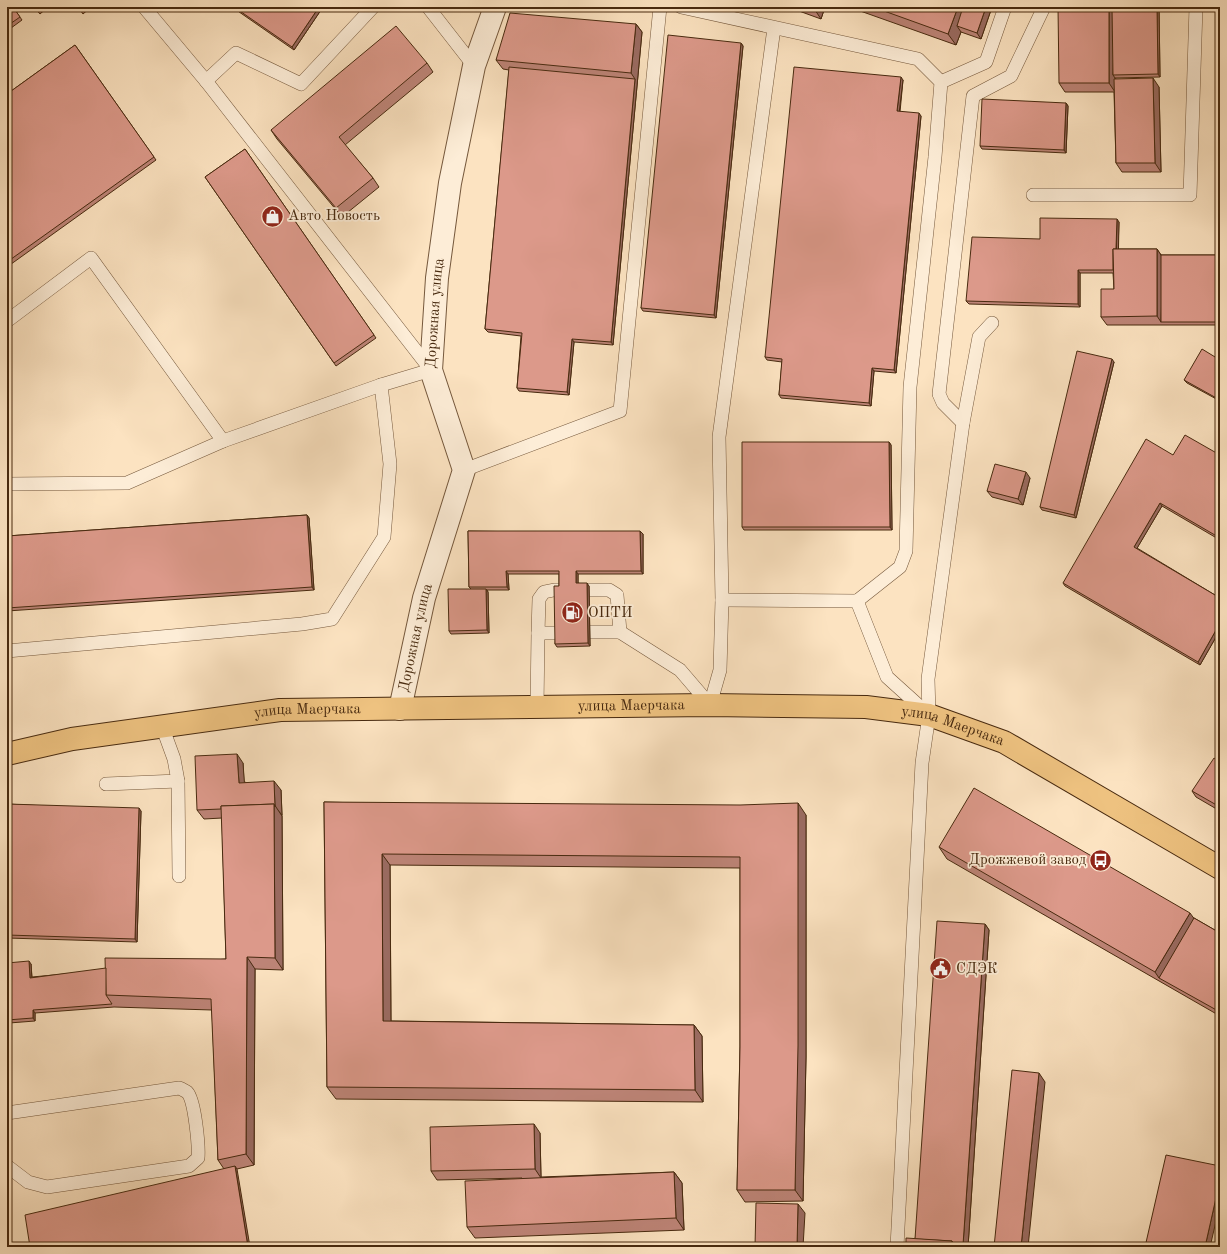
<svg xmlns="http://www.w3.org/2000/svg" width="1227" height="1254" font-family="'Old Standard TT',serif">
<rect width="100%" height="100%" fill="#fce3c1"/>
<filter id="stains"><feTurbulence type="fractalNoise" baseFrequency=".005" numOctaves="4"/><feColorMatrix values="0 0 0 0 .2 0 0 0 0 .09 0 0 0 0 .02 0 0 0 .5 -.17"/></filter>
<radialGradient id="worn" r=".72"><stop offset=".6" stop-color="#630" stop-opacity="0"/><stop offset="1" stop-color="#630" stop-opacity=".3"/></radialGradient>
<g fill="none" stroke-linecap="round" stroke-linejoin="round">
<defs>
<g id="lane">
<polyline points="428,7 474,66"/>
<polyline points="681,7 918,59 941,82 935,157 910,387 906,551 900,567 857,601"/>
<polyline points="206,81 236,53 301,84 373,7"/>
<polyline points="941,82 986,62 1005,7"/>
<polyline points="1033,195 1190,195 1196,7"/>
<polyline points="7,321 91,258 223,441"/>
<polyline points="963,423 943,403 939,394 973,96 1011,76 1044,7"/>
<polyline points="464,470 620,411 660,7"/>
<polyline points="7,484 127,483 223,441 381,385 431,370 206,81 144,7"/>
<polyline points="722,600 857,601 887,677 928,714"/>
<polyline points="590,632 620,632 680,670 710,705"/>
<polyline points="538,633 539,599 544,592 554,590 609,590 617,595 620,632"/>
<polyline points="7,651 302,624 332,619 384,537 390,464 381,385"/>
<polyline points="710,705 720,670 722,600 719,437 774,28"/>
<polyline points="537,708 538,633 557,633"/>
<polyline points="178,781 179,876"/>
<polyline points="106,784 178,781 174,759 162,726"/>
<path d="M7,1113L179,1088C182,1089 185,1091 187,1092C195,1100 199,1147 198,1158L189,1166L47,1187L28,1182L7,1166"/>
<polyline points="897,1247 922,763 929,715 928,679 963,423 979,337 992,323"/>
</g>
<g id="street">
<path id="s1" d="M400,709L424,598L464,470L431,370L437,278L450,183L474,66L495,7"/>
</g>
<g id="primary">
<path id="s2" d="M7,754L72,739L280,710L710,705L866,707L929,715L1004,742L1220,868"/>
</g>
</defs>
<use href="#lane" stroke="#75583c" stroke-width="14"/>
<use href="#street" stroke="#75583c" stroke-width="24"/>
<use href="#primary" stroke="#482a0f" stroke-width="24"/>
<use href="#lane" stroke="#fdedd7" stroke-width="13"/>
<use href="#street" stroke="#fdedd7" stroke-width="22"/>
<use href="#primary" stroke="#eec280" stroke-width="22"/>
</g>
<g fill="#bd8477" stroke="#482a0f">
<polygon points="7,7 13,7 22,20 7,31"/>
<polygon points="34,7 48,7 40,14"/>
<polygon points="78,7 91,7 83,14"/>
<polygon points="232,7 323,7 294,50"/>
<polygon points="788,7 825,7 821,19"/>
<polygon points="849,7 992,7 981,39 961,32 956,45"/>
<polygon points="1159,7 1160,77 1115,78 1115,79 1159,87 1161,172 1122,172 1116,163 1114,92 1065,92 1059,83"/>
<polygon points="636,24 642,32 613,345 574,342 569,395 519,391 517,388 521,336 488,332 485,329 509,70 503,69 496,60"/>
<polygon points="741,43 743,46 716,318 643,311 641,308"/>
<polygon points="75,45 156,160 7,267 7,94"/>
<polygon points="427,63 433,72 345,145 373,178 379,187 342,217 277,139 271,130"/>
<polygon points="903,80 900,112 921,116 896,373 874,371 871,406 781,398 779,395 782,362 767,360 765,357"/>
<polygon points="1066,103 1068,106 1066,153 982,149 980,146"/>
<polygon points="245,149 376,338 336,366 205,177"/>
<polygon points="1119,222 1118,249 1157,249 1161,255 1220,255 1220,325 1107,325 1101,317 1114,289 1113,273 1080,273 1080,307 969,304 966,301 1040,239"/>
<polygon points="1220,360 1220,401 1187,383 1184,380"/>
<polygon points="1114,362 1076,518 1042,510 1040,507"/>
<polygon points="889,442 891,445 892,530 744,530 742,527"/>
<polygon points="1173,455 1220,455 1220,540 1162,506 1137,548 1220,598 1220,630 1200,665 1065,586 1063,583"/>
<polygon points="1030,478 1023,505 992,497 987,491"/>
<polygon points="307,515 309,518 314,590 7,611 7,536"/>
<polygon points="468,531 643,534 643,574 578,574 578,583 589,586 590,646 557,647 555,644 559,586 559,574 508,574 509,590 487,590 488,592 489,633 451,634 449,631 471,589 469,587"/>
<polygon points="1220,762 1220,811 1196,797 1192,791"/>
<polygon points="243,763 244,782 281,790 282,816 283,970 255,969 254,1165 237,1169 224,1169 218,1160 212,1010 114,1007 35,1013 35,1021 9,1023 7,1020 31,964 32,977 226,959 222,818 204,819 197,810"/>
<polygon points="324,802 806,815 806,1057 803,1201 745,1202 737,1190 740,1047 740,868 390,865 391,1021 694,1025 702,1036 703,1102 336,1099 327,1087"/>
<polygon points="7,804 141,811 137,942 7,938"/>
<polygon points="939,847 1194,918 1220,933 1220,1016 947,859"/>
<polygon points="985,924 989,930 968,1247 906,1247 915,1239"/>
<polygon points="540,1133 541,1177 674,1172 682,1183 684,1230 475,1238 467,1227 522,1178 437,1180 431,1171"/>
</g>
<g fill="#9a6b61" stroke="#482a0f">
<polygon points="319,7 323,7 294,50 292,47"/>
<polygon points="813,7 825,7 821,19"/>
<polygon points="958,7 970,7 957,26 961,32 956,45 948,34"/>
<polygon points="986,7 992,7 981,39 977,33"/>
<polygon points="1109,7 1115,7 1113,75 1115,78 1115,92 1109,83"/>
<polygon points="1157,7 1159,7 1160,77 1158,74"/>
<polygon points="636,24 642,32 613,345 611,342 635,79 631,73"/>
<polygon points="741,43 743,46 716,318 714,315"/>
<polygon points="901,77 903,80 899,114 897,111"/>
<polygon points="1153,78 1159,87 1161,172 1155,163"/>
<polygon points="1066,103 1068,106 1066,153 1064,150"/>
<polygon points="919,113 921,116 896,373 894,370"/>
<polygon points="1117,219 1119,222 1118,273 1116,270"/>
<polygon points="1157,249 1163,258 1161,322 1157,316"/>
<polygon points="1078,270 1080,273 1080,307 1078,304"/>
<polygon points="572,339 574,342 569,395 567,392"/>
<polygon points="1112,359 1114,362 1076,518 1074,515"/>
<polygon points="872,368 874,371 871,406 869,403"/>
<polygon points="889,442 891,445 892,530 890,527"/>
<polygon points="1026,472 1030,478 1023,505 1018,499"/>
<polygon points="1160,503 1162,506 1136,550 1134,547"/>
<polygon points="307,515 309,518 314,590 312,587"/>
<polygon points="640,531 643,534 643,574 641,571"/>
<polygon points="506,571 508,574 509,590 507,587"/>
<polygon points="576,571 578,574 578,586 576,583"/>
<polygon points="587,583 589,586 590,646 588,643"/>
<polygon points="486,589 488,592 489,633 487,630"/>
<polygon points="1220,623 1220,630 1200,665 1198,662"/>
<polygon points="237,754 243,763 245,791 239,783"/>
<polygon points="274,781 281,790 282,815 275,807"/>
<polygon points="798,803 806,815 806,1057 803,1201 795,1190"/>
<polygon points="274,804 282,816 283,970 275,958"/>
<polygon points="139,808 141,811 137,942 135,939"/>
<polygon points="382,854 390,865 391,1033 383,1021"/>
<polygon points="1190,913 1198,924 1159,978 1155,972"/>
<polygon points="985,924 989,930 968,1247 965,1247 963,1245"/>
<polygon points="247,957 255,969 254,1165 246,1154"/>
<polygon points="29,961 31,964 32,981 30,978"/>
<polygon points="33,1010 35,1013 35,1021 33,1018"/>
<polygon points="694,1025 702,1036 703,1102 695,1090"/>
<polygon points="1039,1073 1045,1082 1028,1247 1021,1247"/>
<polygon points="534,1124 540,1133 541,1178 535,1169"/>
<polygon points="235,1166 237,1169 250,1247 248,1247"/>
<polygon points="674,1172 682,1183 684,1230 676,1218"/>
<polygon points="1220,1180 1220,1204 1210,1247 1205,1247"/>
<polygon points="798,1204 805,1213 803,1247 797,1247"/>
<polygon points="952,1241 956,1247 951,1247"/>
</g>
<g fill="#dc998a" stroke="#482a0f">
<polygon points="7,7 13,7 20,17 7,26"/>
<polygon points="234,7 319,7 292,47"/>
<polygon points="873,7 958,7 948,34"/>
<polygon points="963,7 986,7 977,33 957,26"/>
<polygon points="1058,7 1109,7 1109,83 1059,83"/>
<polygon points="1112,7 1157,7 1158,74 1113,75"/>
<polygon points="510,13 636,24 631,73 496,60"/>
<polygon points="396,26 427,63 339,137 373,178 336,208 271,130"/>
<polygon points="668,35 741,43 714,315 641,308"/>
<polygon points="75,45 154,157 7,262 7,94"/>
<polygon points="509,67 635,79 611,342 572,339 567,392 517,388 522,333 485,329"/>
<polygon points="794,67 901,77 897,111 919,113 894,370 872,368 869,403 779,395 782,359 765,357"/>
<polygon points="1153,78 1155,163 1116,163 1114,79"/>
<polygon points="982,99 1066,103 1064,150 980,146"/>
<polygon points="245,149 374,335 334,363 205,177"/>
<polygon points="1040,218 1117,219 1116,249 1113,249 1113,270 1078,270 1078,304 966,301 972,237 1040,239"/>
<polygon points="1113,249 1157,249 1157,316 1101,317 1101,289 1114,289"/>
<rect x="1161" y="255" width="59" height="67"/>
<polygon points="1202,349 1220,360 1220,400 1184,380"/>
<polygon points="1077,351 1112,359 1074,515 1040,507"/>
<polygon points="1185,435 1220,455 1220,538 1160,503 1134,547 1220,598 1220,623 1198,662 1063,583 1146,439 1173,455"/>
<polygon points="742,442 889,442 890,527 742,527"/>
<polygon points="995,464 1026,472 1018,499 987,491"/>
<polygon points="307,515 312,587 7,608 7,536"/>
<polygon points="468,531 640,531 641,571 576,571 576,583 587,583 588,643 555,644 554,586 559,586 559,571 506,571 507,587 469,587"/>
<polygon points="448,589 486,589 487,630 449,631"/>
<polygon points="237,754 239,783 274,781 275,807 274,804 221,806 221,809 197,810 195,756"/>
<polygon points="1214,758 1220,762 1220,807 1192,791"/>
<polygon points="974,788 1190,913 1155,972 939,847"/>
<polygon points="324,802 740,805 798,803 798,1046 795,1190 737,1190 740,1047 740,857 382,854 383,1021 694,1025 695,1090 327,1087"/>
<polygon points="7,804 139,808 135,939 7,935"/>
<polygon points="274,804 275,958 247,957 246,1154 218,1160 211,999 106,995 105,958 226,959 221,806"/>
<polygon points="1194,918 1220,933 1220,1012 1159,978"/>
<polygon points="937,921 985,924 963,1245 954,1244 952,1241 915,1239"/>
<polygon points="29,961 30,978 106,968 106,995 112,1004 33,1010 33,1018 7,1020 7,963"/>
<polygon points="1012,1070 1039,1073 1021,1247 994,1247"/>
<polygon points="534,1124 535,1169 431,1171 430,1127"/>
<polygon points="1166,1155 1220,1166 1220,1180 1205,1247 1145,1247"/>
<polygon points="235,1166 248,1247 30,1247 25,1215"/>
<polygon points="674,1172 676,1218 467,1227 465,1181"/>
<polygon points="756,1203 798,1204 797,1247 755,1247"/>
<polygon points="906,1238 952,1241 951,1247 906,1247"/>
</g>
<defs>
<symbol id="shop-disc" viewBox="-11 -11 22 22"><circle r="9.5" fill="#8f2418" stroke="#fdedd7"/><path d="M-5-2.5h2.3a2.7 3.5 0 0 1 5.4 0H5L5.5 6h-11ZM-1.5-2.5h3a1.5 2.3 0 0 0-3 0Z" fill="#fff"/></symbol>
<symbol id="fuel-disc" viewBox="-11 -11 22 22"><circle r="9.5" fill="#8f2418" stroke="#fdedd7"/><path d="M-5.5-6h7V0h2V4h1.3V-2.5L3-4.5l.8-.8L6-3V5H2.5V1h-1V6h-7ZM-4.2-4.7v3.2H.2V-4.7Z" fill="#fff"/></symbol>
<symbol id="bus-disc" viewBox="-11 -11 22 22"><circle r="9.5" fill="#8f2418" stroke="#fdedd7"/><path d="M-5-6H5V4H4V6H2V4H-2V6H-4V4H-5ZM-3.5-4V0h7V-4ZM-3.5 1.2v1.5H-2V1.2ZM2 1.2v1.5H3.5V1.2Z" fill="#fff"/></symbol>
<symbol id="civic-disc" viewBox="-11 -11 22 22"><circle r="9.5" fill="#8f2418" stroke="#fdedd7"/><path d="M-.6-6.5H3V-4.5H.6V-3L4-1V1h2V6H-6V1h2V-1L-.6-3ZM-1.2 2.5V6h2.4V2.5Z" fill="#fff"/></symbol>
</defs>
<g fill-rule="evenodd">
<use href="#shop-disc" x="260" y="204" width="25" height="25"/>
<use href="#fuel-disc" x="560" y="600" width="25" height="25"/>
<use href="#bus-disc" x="1088" y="848" width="25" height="25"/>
<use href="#civic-disc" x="928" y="956" width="25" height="25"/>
</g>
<g text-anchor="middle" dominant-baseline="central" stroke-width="3.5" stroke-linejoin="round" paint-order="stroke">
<g font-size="15" fill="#482a0f" stroke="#fdedd7" text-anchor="start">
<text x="288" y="216">Авто Новость</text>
<text x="588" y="613">ОПТИ</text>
<text x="1086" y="860" text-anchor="end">Дрожжевой завод</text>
<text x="956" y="969">СДЭК</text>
</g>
<g font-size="15" fill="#482a0f" stroke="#fdedd7">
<text stroke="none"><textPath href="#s1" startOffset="410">Дорожная улица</textPath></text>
<text stroke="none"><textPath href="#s1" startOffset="73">Дорожная улица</textPath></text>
<text stroke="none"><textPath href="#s2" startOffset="628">улица Маерчака</textPath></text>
<text stroke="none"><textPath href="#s2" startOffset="304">улица Маерчака</textPath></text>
<text stroke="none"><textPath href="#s2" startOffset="952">улица Маерчака</textPath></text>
</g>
</g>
<rect width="1227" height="1254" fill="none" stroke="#fce3c1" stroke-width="24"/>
<rect x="8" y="8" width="1211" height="1238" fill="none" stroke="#482a0f" stroke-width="2"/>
<rect x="12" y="12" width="1203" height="1230" fill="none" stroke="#482a0f"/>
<rect width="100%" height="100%" filter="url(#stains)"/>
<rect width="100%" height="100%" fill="url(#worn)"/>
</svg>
